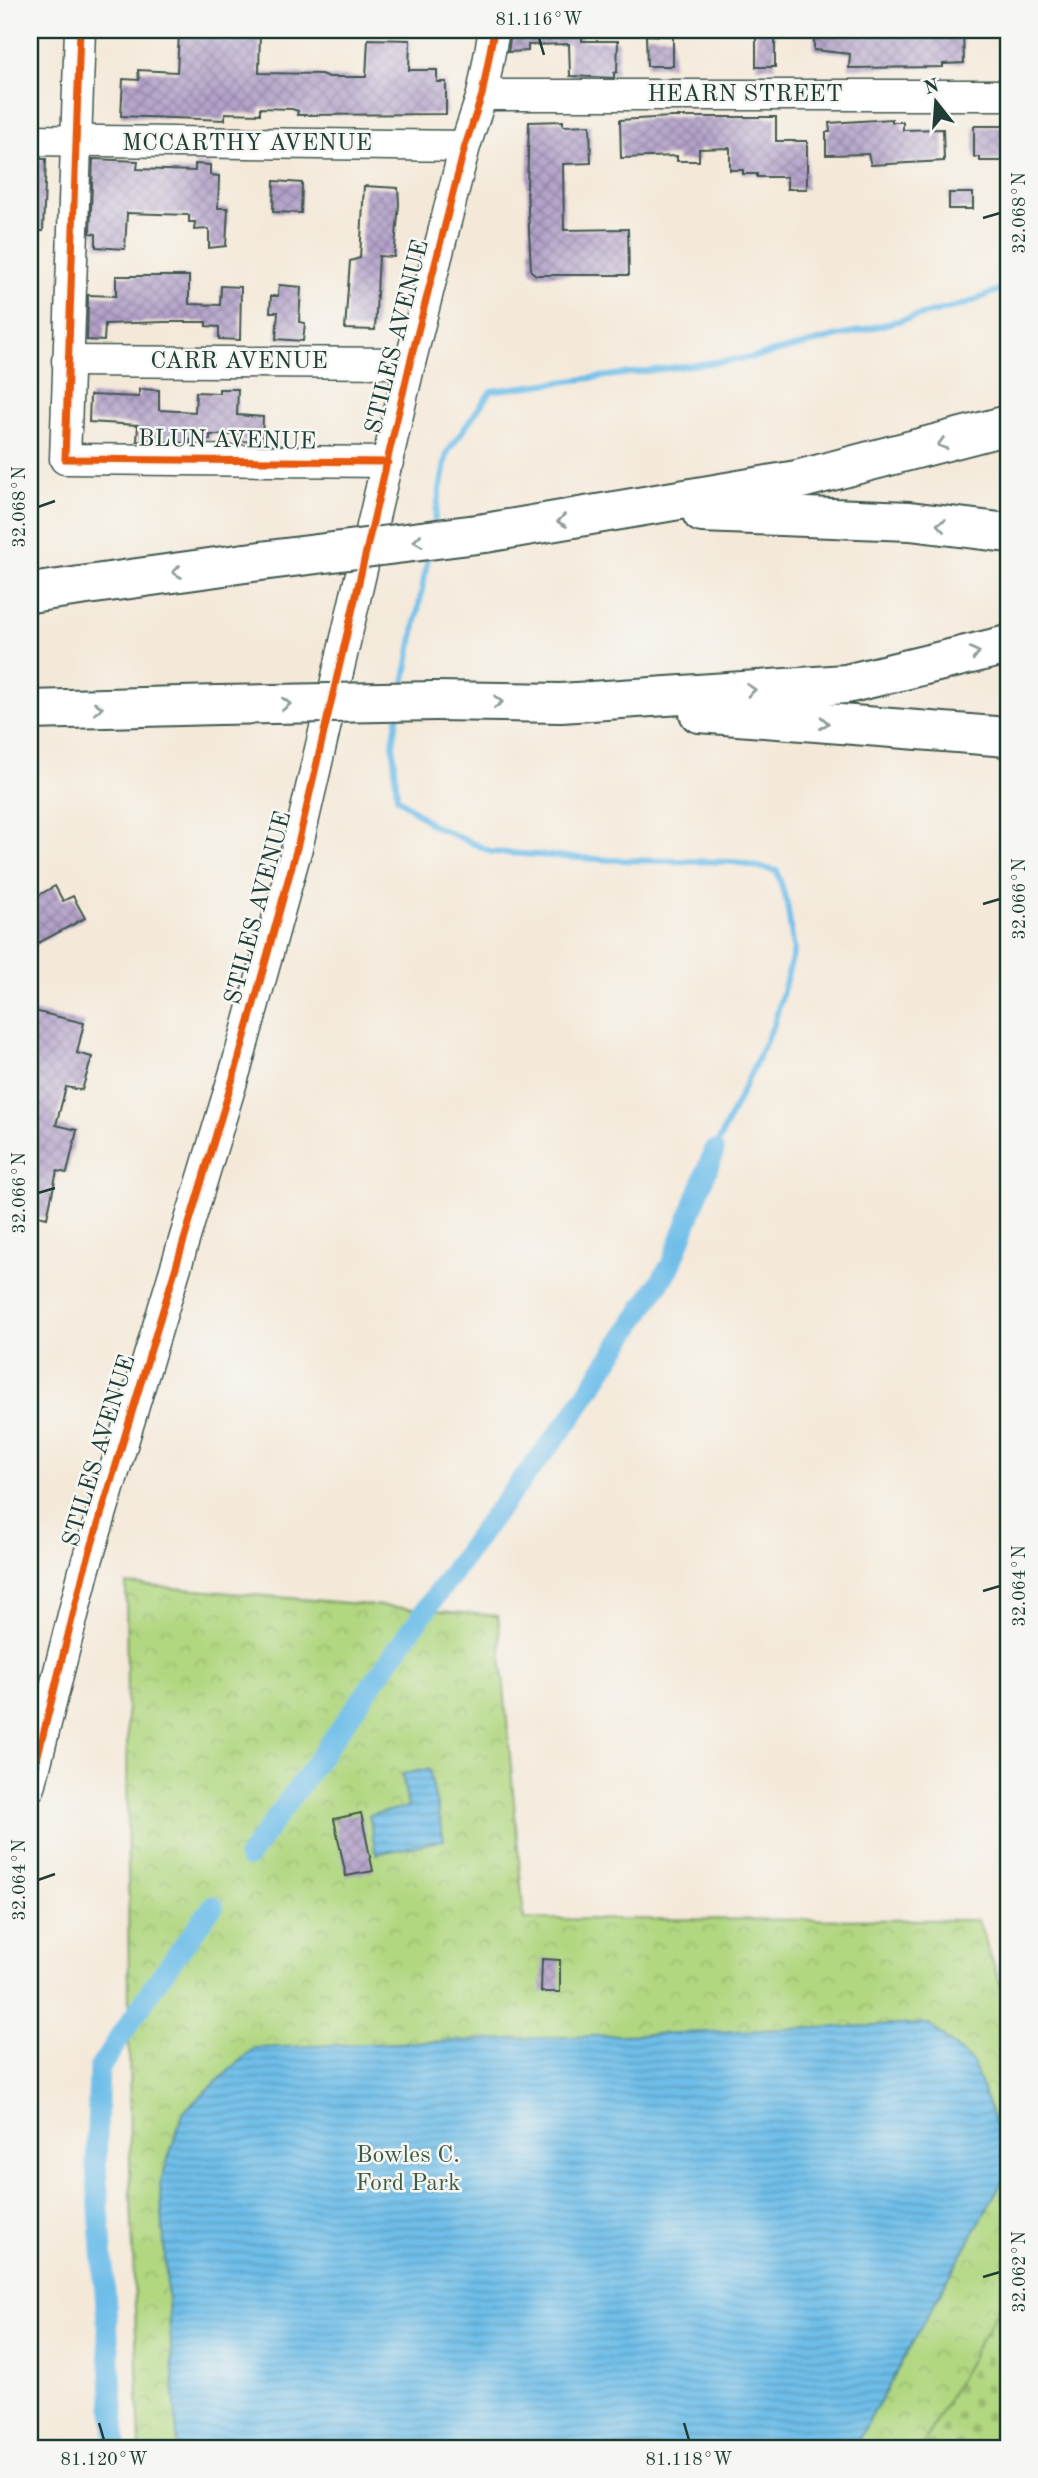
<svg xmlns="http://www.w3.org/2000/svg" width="1038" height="2478" font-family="'Old Standard TT',serif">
<defs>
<pattern id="cemetery-stones" width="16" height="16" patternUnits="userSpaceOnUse" patternTransform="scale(1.75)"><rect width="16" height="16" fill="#b1d780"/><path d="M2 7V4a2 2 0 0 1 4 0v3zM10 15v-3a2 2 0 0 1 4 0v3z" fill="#98b96f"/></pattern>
<pattern id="park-crowns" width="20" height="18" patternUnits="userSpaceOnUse" patternTransform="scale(1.75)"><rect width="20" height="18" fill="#b1d780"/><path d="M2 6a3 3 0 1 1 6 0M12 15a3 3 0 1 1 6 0" fill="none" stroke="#98b96f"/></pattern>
<pattern id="water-rules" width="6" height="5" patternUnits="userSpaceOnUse" patternTransform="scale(1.75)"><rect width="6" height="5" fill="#6ebee9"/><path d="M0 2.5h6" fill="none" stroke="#5a9cbe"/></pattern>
<pattern id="building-cross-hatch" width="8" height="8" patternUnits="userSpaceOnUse" patternTransform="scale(1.75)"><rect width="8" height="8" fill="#b3a1c9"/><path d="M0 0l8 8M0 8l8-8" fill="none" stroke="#9184a4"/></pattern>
</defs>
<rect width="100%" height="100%" fill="#f6f6f2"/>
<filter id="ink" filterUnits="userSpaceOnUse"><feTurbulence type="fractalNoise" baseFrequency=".0143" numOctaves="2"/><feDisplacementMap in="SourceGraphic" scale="14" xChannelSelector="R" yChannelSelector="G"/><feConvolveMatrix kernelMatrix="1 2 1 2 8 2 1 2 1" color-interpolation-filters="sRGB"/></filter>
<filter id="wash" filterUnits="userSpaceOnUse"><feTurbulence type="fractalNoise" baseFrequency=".00686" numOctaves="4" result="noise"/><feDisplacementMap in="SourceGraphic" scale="28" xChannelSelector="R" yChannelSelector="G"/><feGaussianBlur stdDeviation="1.57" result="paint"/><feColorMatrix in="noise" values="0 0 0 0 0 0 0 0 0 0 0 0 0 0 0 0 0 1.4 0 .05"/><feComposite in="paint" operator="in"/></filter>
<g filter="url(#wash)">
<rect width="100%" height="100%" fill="#f4e9d9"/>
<polygon fill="url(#cemetery-stones)" stroke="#688a5a" stroke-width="2" points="1008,2171 1008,2448 854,2448"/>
<polygon fill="url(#park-crowns)" stroke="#688a5a" stroke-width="2" points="126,1584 498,1616 524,1919 978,1920 1008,2005 1008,2291 921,2448 140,2448 130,2171"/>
<g fill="url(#water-rules)" stroke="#467e8e" stroke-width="2">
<polygon points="429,1769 444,1840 376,1854 369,1815 408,1807 402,1774"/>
<polygon points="929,2024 973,2063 1008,2160 1008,2171 854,2448 178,2448 160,2184 183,2112 254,2048"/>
</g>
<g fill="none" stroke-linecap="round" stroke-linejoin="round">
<g stroke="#6ebee9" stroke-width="6">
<polyline points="433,528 447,453 491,391 755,357 966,304 1008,286"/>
<polyline points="403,690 429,552"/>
<polyline points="398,714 393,744 397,797 432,825 492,852 611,860 734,862 777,871 787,904 794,951 774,1024 714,1151"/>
</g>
<g stroke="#6ebee9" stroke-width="21">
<polyline points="248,1857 488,1523 571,1418 671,1265 714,1151"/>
<polyline points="116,2448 96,2165 99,2069 158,1980 213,1906"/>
</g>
</g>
<g id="blocks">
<g fill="url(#building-cross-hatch)">
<polygon points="517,30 582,30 582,41 618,41 617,72 614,73 614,78 570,76 569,44 528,45 528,51 508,52 511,32"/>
<rect x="756" y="30" width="19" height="37"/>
<polygon points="814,30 963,30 964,63 943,64 943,67 849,68 850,54 814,50"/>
<polygon points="243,31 260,32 259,73 321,74 329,77 366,77 368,39 410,40 409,70 437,70 437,82 446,82 446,114 297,115 298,111 292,109 260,108 260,114 225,113 225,120 121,116 123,79 139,80 138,70 177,72 179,33 243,34"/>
<polygon points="646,35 673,36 673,66 647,66"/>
<polygon points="672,117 776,117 776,141 807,141 807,189 787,189 787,177 757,177 757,174 743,174 743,170 730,170 730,148 699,149 699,161 677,161 677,156 621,158 620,120"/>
<polygon points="892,119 892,122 903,122 903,130 943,129 944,161 871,165 868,154 826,155 826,132 830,132 829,123"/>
<polygon points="563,121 563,126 590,125 591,163 563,164 564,230 628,229 629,275 536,275 531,271 527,188 529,122"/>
<polygon points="974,126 1008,126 1008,161 980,161 980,157 974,157"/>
<polygon points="30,159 46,159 43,231 30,231"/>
<polygon points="93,159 138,161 137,169 195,171 195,164 210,165 210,175 219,176 218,208 228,208 226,246 209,248 209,229 194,230 195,222 189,222 189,215 127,213 125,249 96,247 96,234 90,233"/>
<polygon points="274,181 302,183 301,213 273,212"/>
<polygon points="364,186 398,188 399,204 394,257 379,256 375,330 345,329 350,261 360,258"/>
<rect x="949" y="193" width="24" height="16"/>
<polygon points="116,276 189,276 189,304 220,305 221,286 241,287 240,340 219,339 219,327 206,326 206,322 164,322 105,324 104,341 87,340 88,295 116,296"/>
<polygon points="279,285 301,287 299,322 305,323 303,341 276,339 278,312 270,312 271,296 278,296"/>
<polygon points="139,389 159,390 159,410 195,412 196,392 219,393 219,389 238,389 237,415 263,417 262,442 242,441 242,435 210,435 210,440 190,439 190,443 137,441 138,425 89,422 90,395 139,397"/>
<polygon points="55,886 63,901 73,896 85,918 35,945 30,935 30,900"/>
<polygon points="34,1011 84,1023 77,1053 92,1057 82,1090 66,1087 56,1125 77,1130 67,1173 57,1171 47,1218 30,1214 30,1030"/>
<polygon points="361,1813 373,1871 346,1876 334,1819"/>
<polygon points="542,1959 560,1960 560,1992 541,1992"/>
</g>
</g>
</g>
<g filter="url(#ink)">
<use href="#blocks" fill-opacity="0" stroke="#3f574d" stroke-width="2"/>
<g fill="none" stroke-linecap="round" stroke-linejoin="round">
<defs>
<g id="minor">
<polyline points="80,30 65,459 388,462"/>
<polyline points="482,95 1008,95"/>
<polyline points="30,140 465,146"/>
<polyline points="67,361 410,363"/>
<polyline points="30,1787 84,1571 237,1065 298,844 410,363 465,146 482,95 494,30"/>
</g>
<g id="highway">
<polyline points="702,513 910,521 1008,533"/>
<polyline points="485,533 797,480 1008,425"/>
<polyline points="30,593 245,563"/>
<polyline points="436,701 561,703 846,684 1008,645"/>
<polyline points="30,710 218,705"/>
<polyline points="699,713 1008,737"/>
</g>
</defs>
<use href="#minor" stroke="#3f574d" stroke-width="33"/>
<use href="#highway" stroke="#3f574d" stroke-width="42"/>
<use href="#minor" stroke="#fff" stroke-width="30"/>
<use href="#highway" stroke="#fff" stroke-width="38"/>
<defs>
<g id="highway-bridge">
<polyline points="245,563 485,533"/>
<polyline points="218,705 436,701"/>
</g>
</defs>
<use href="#highway-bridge" stroke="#3f574d" stroke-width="42" stroke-linecap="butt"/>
<use href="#highway-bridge" stroke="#fff" stroke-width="38"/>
<defs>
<g id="cycleway">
<polyline points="80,30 65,459 388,462"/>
<polyline points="30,1787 84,1571 237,1065 298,844 410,363 465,146 482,95 494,30"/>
</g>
</defs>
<use href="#cycleway" stroke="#f6f6f2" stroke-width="11"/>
<use href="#cycleway" stroke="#e8590c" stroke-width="7"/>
</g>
<defs><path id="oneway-chevron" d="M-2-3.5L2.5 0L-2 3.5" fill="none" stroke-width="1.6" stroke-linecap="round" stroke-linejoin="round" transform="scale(1.75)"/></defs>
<g stroke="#8f9e9a">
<use href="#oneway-chevron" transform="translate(942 444) rotate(164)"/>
<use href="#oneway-chevron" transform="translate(562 521) rotate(171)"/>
<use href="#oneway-chevron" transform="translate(941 525) rotate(-172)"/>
<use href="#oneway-chevron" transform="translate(418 541) rotate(173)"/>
<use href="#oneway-chevron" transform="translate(177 572) rotate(172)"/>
<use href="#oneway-chevron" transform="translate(975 653) rotate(-13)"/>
<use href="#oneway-chevron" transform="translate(751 690) rotate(-4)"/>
<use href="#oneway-chevron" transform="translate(498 702) rotate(1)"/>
<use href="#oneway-chevron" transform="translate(286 704) rotate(-1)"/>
<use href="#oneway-chevron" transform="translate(98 708) rotate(-1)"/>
<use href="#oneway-chevron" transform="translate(824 723) rotate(4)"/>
</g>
</g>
<path fill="none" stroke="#1f3d34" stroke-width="2.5" d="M539,38L544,55M983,218L1000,213M38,507L55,501M983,904L1000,899M38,1193L55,1188M983,1591L1000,1586M38,1880L55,1874M983,2277L1000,2272M99,2423L104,2440M684,2423L689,2440"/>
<g text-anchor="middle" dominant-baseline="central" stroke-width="5" stroke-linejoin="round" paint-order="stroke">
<g font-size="24" fill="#1f3d34" stroke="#f6f6f2">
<text x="745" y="95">HEARN STREET</text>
<text x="247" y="144">MCCARTHY AVENUE</text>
<text transform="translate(398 337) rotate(-76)">STILES AVENUE</text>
<text x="239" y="362">CARR AVENUE</text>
<text transform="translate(227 441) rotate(1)">BLUN AVENUE</text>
<text transform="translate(259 908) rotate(-75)">STILES AVENUE</text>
<text transform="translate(100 1451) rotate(-73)">STILES AVENUE</text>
</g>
<g font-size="24" fill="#3c5c43" stroke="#f6f6f2">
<text x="408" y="2156">Bowles C.<tspan x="408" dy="28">Ford Park</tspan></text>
</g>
</g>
<rect width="1038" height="2478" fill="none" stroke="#f6f6f2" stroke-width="77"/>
<g transform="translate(936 102) rotate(343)" stroke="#f6f6f2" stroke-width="5" paint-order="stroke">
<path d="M0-5L12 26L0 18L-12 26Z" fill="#1f3d34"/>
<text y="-10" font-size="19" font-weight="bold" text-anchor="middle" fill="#1f3d34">N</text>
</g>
<rect x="38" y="38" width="962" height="2402" fill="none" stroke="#1f3d34" stroke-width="2.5"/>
<g font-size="18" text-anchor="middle" fill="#1f3d34">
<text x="539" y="25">81.116°W</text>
<text transform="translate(1019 213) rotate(-90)" y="6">32.068°N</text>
<text transform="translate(19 507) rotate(-90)" y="6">32.068°N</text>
<text transform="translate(1019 899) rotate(-90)" y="6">32.066°N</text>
<text transform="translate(19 1193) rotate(-90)" y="6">32.066°N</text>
<text transform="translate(1019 1586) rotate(-90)" y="6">32.064°N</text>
<text transform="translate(19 1880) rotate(-90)" y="6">32.064°N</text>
<text transform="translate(1019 2272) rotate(-90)" y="6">32.062°N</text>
<text x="104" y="2465">81.120°W</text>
<text x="689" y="2465">81.118°W</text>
</g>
</svg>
